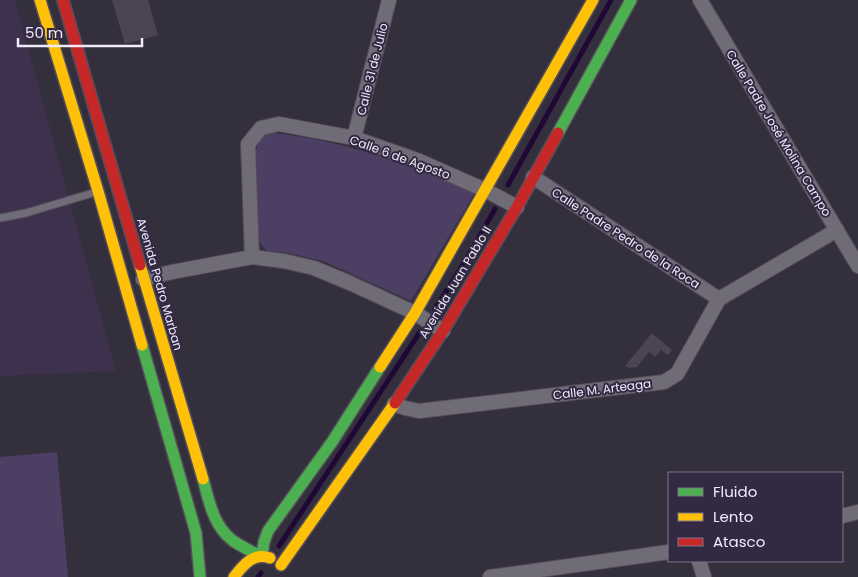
<svg xmlns="http://www.w3.org/2000/svg" width="858" height="577" font-family="Poppins,sans-serif">
<rect width="100%" height="100%" fill="#342f3c"/>
<polygon fill="#3d314e" points="0,0 15,0 116,371 0,376"/>
<g fill="#4d3f63">
<path d="M273,133C344,140 409,165 475,192L411,301L323,261L283,252L267,251L262,246L259,239L256,153C258,141 260,136 273,133Z"/>
<polygon points="57,452 68,577 0,577 0,457"/>
</g>
<g fill="none" stroke-linecap="round" stroke-linejoin="round">
<g stroke="#1f0836" stroke-width="5">
<polyline points="508,185 611,0"/>
<polyline points="435,309 467,258 495,209"/>
<polyline points="279,546 420,332"/>
<polyline points="258,577 261,573"/>
</g>
</g>
<g fill="#4a4454">
<polygon points="112,0 148,0 158,35 125,44"/>
<polygon points="652,333 672,350 668,355 661,350 655,357 649,352 637,367 629,368 625,366"/>
</g>
<g fill="none" stroke-linecap="round" stroke-linejoin="round">
<defs>
<polyline id="lane" points="0,218 26,213 96,192"/>
<g id="street">
<polyline points="700,0 858,266"/>
<polyline points="354,138 389,0"/>
<polyline points="533,177 719,299"/>
<polyline points="252,257 248,144 261,128 279,124 354,138 417,160 485,190 517,207"/>
<polyline points="143,279 172,272 252,257 284,261 314,268 350,283 415,313 443,331"/>
<polyline points="394,404 405,408 419,411 664,382 677,374 719,299 837,230"/>
<polyline points="842,516 858,512"/>
<polyline points="699,561 704,577"/>
<polyline points="490,577 669,552"/>
</g>
<g id="fast">
<polyline points="558,133 631,0"/>
<polyline points="142,345 196,533 200,577"/>
<path d="M203,479C209,501 213,525 232,540C240,546 251,551 260,556"/>
<polyline points="262,555 264,542 268,531 332,442 380,367"/>
</g>
<g id="slow">
<polyline points="40,0 98,191 142,345"/>
<polyline points="140,265 203,479"/>
<polyline points="380,367 415,313 593,0"/>
<polyline points="281,565 395,403"/>
<path d="M234,577C243,565 254,552 270,558"/>
</g>
<g id="jam">
<polyline points="63,0 140,265"/>
<polyline points="395,403 443,331 517,207 558,133"/>
</g>
</defs>
<use href="#lane" stroke="#534e5a" stroke-width="9"/>
<use href="#street" stroke="#534e5a" stroke-width="16"/>
<use href="#fast" stroke="#534e5a" stroke-width="14"/>
<use href="#slow" stroke="#534e5a" stroke-width="14"/>
<use href="#jam" stroke="#534e5a" stroke-width="14"/>
<use href="#lane" stroke="#706c77" stroke-width="7"/>
<use href="#street" stroke="#706c77" stroke-width="14"/>
<use href="#fast" stroke="#4caf50" stroke-width="11"/>
<use href="#slow" stroke="#ffc107" stroke-width="11"/>
<use href="#jam" stroke="#c62828" stroke-width="11"/>
</g>
<g text-anchor="middle" dominant-baseline="central" stroke-width="4" stroke-linejoin="round" paint-order="stroke">
<g font-size="12" fill="#f0eafb" stroke="#332942">
<text transform="translate(372 69) rotate(-76)">Calle 31 de Julio</text>
<text transform="translate(779 133) rotate(59)">Calle Padre José Molina Campo</text>
<text transform="translate(400 157) rotate(20)">Calle 6 de Agosto</text>
<text transform="translate(626 238) rotate(33)">Calle Padre Pedro de la Roca</text>
<text transform="translate(455 282) rotate(-59)">Avenida Juan Pablo II</text>
<text transform="translate(160 284) rotate(74)">Avenida Pedro Marban</text>
<text transform="translate(602 389) rotate(-7)">Calle M. Arteaga</text>
</g>
</g>
<rect x="668" y="472" width="175" height="90" fill="#332942" stroke="#7f768c"/>
<rect x="678" y="488" width="25" height="8" fill="#4caf50" stroke="#7f768c"/>
<text x="713" y="497" font-size="15" fill="#f0eafb">Fluido</text>
<rect x="678" y="513" width="25" height="8" fill="#ffc107" stroke="#7f768c"/>
<text x="713" y="522" font-size="15" fill="#f0eafb">Lento</text>
<rect x="678" y="538" width="25" height="8" fill="#c62828" stroke="#7f768c"/>
<text x="713" y="547" font-size="15" fill="#f0eafb">Atasco</text>
<path d="M18 38v8h124v-8" fill="none" stroke="#f0eafb" stroke-width="2.5"/>
<text x="25" y="38" font-size="15" fill="#f0eafb" stroke="#332942" stroke-width="4" paint-order="stroke">50 m</text>
</svg>
